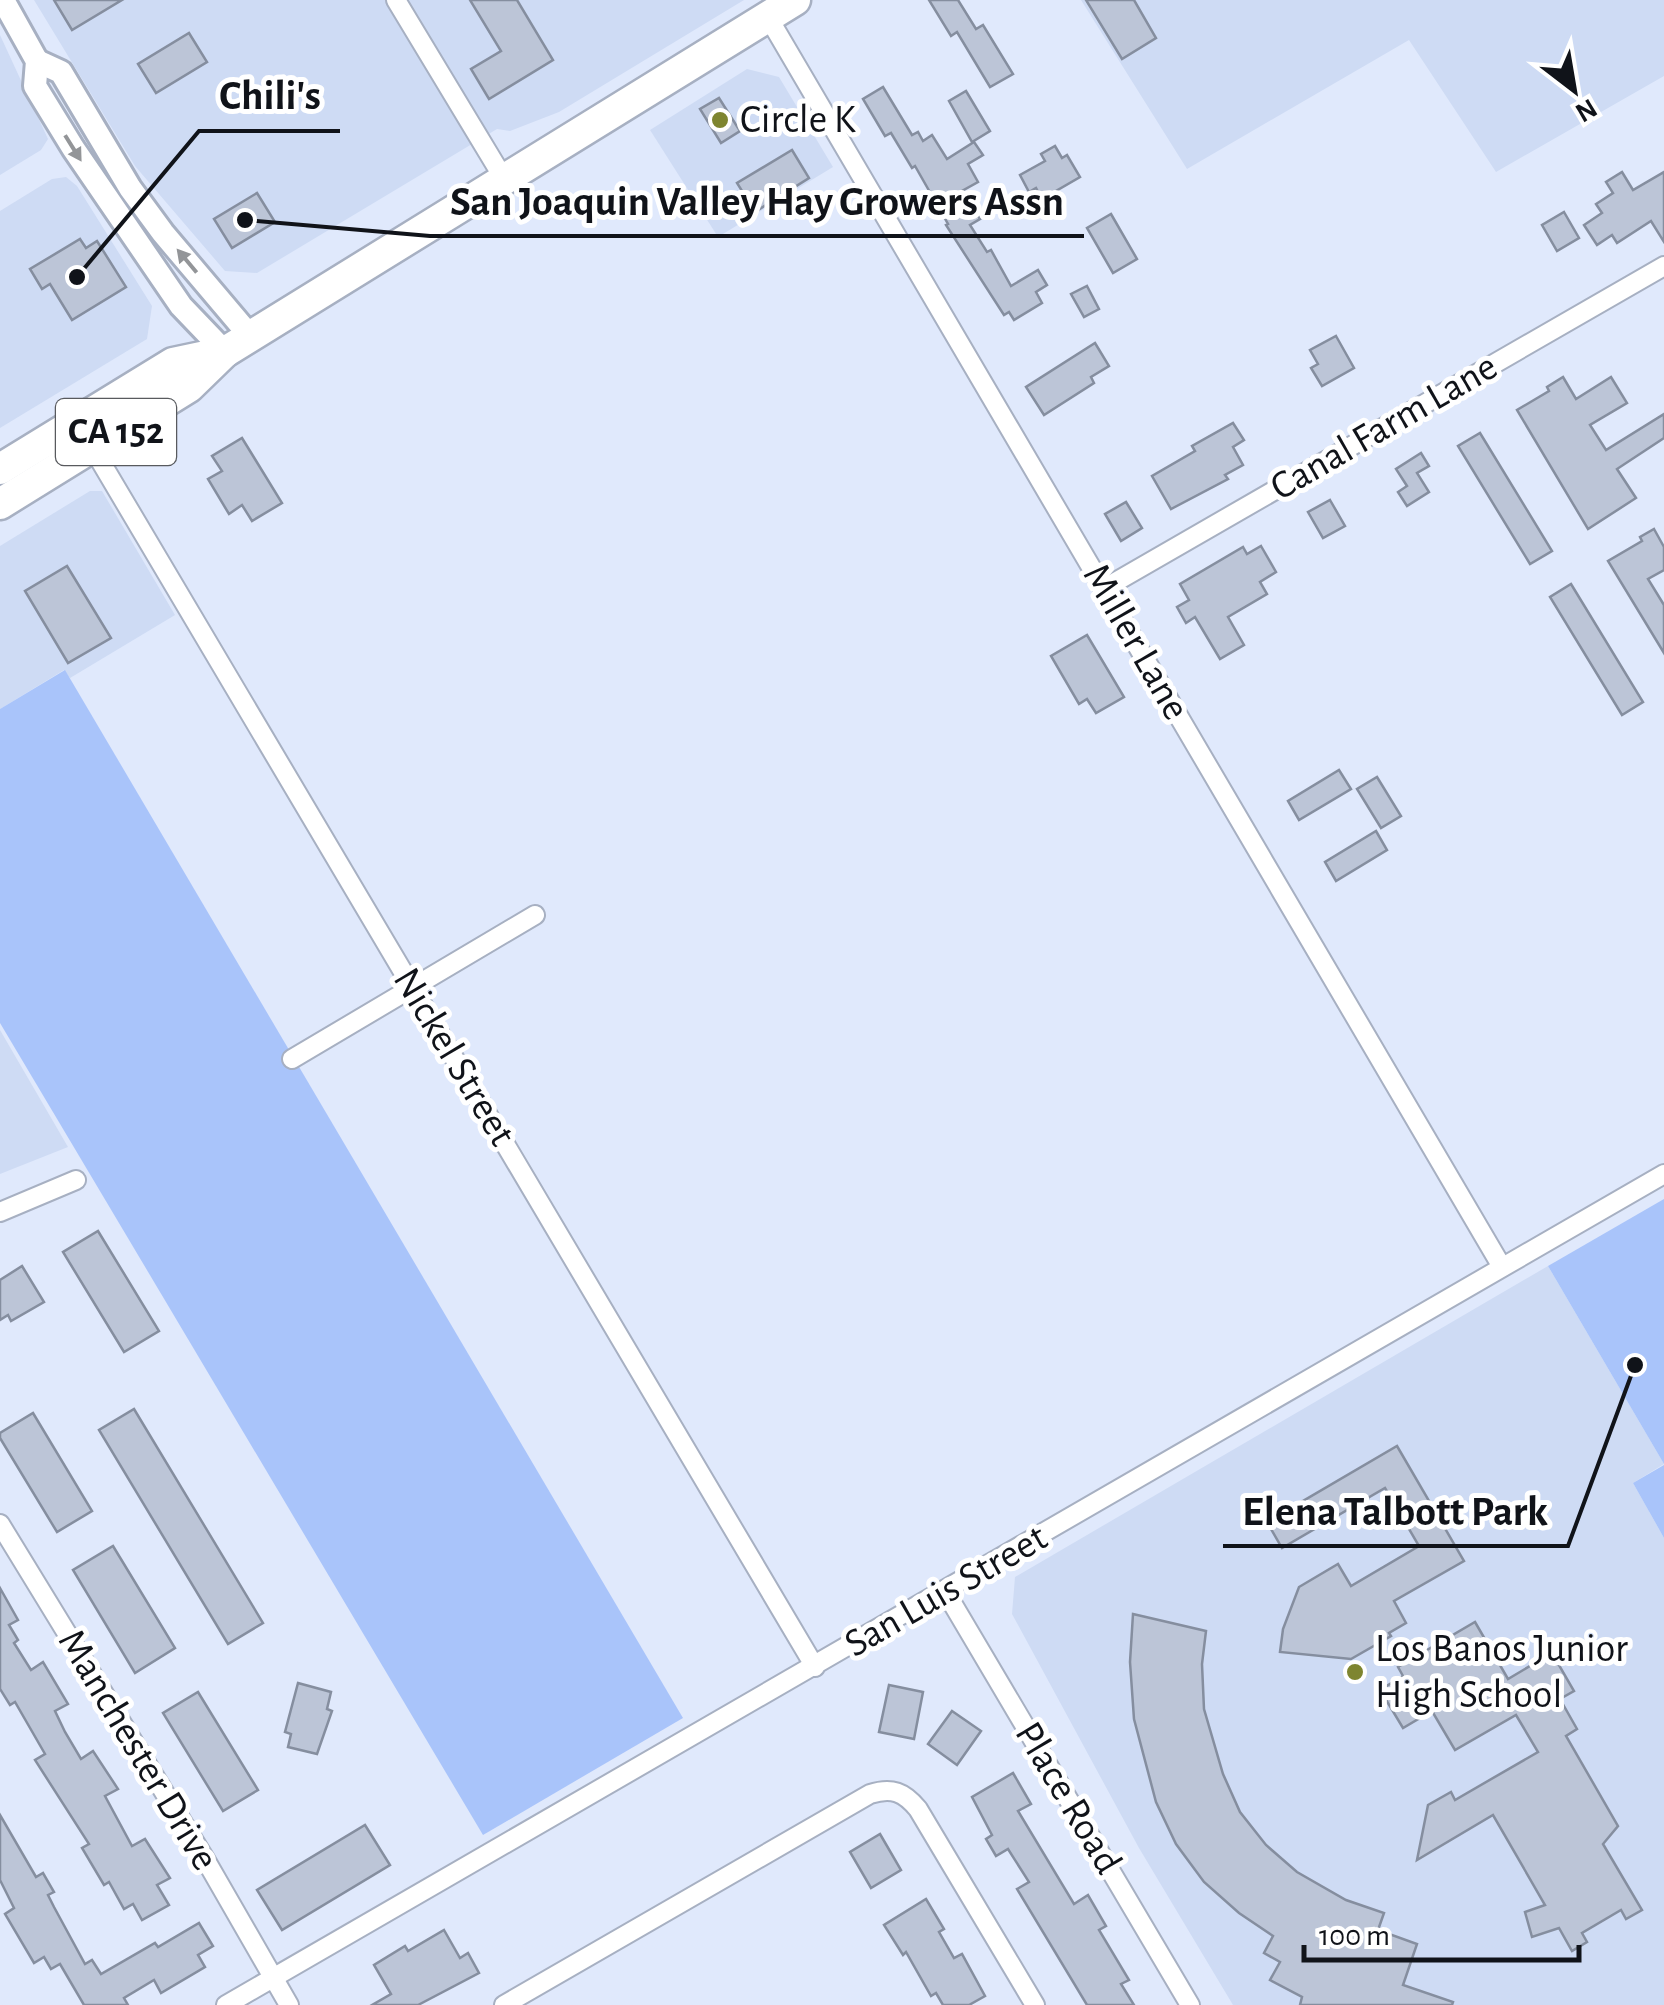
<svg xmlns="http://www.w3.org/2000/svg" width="1664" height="2005" font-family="'Alegreya Sans',sans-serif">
<rect width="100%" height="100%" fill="#e0e9fc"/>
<g fill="#cedbf4">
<polygon points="34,0 744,0 559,112 510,131 497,129 257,273 225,271 135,166"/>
<polygon points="1081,0 1664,0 1664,76 1496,172 1409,40 1187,169"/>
<polygon points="0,35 48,139 41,150 0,175"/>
<polygon points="747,69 779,77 833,167 718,237 650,130"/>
<polygon points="66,177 77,186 152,306 147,339 0,428 0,211 52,179"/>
<polygon points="90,491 102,491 175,615 70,678 64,670 0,709 0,546"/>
<polygon points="0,1030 68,1147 0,1174"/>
<polygon points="1548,1266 1664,1464 1633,1483 1664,1538 1664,2005 1233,2005 1139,1848 1012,1614 1015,1577"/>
</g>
<g fill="#a9c4fa">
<polygon points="65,670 683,1718 483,1835 0,1023 0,709"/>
<polygon points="1664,1199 1664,1464 1548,1266"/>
<polygon points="1664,1465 1664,1538 1633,1483"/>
</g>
<g fill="#bcc5d7" stroke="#858e9f" stroke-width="2.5">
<polygon points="54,0 122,0 72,30"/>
<polygon points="470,0 517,0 553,60 489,99 471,69 501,51"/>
<polygon points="929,0 958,0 976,29 983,25 1013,74 990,87 957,32 951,36"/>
<polygon points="1086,0 1134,0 1156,38 1122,59"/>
<polygon points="189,33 207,62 156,93 138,64"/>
<polygon points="883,87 912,135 918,132 923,141 932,135 947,159 974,142 983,155 968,164 978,182 962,191 980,219 970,225 987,252 991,250 1011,286 1038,270 1047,285 1036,292 1042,303 1014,320 1009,312 1004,315 946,225 948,224 915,166 912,168 891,133 885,136 863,99"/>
<polygon points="966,91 990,131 972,142 949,101"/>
<polygon points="719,98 740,131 721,143 700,109"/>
<polygon points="1055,146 1062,158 1067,155 1080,177 1042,199 1036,188 1029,192 1020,175 1045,161 1041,154"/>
<polygon points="792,150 809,178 755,212 737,183"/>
<polygon points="1622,172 1633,190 1664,172 1664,242 1651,221 1617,243 1612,235 1597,245 1584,225 1602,213 1596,204 1613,193 1606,182"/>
<polygon points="257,193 275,222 232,248 214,219"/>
<polygon points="1564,212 1579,238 1557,251 1542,225"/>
<polygon points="1111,214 1137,259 1113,273 1087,228"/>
<polygon points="80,239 86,248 97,241 126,287 72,320 50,284 42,289 30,269"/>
<polygon points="1087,286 1099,309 1084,317 1071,294"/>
<polygon points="1336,336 1354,368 1322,386 1311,368 1318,364 1310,350"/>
<polygon points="1095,343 1109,366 1091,377 1094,383 1044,415 1026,387"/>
<polygon points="1563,377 1576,399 1611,377 1627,403 1590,425 1606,450 1664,414 1664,438 1617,469 1636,498 1588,529 1517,410 1549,391 1547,387"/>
<polygon points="1233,423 1244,440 1233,447 1243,465 1225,475 1228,479 1171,509 1152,476 1195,451 1192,446"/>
<polygon points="1480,433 1552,551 1530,564 1458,446"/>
<polygon points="242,438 282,503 252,521 242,505 229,514 208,479 222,471 212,456"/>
<polygon points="1421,453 1429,466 1417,473 1429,492 1407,506 1398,492 1407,486 1396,469"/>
<polygon points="1330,500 1345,526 1323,538 1308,512"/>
<polygon points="1126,502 1142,528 1121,541 1105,514"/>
<polygon points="1654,529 1664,547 1664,570 1648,579 1664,605 1664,653 1608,561 1642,541 1640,537"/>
<polygon points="1261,546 1276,572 1260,582 1267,594 1228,617 1244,645 1220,659 1195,617 1186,623 1177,607 1189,600 1180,584 1243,547 1247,554"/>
<polygon points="67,566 111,638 68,663 25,591"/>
<polygon points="1571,584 1643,702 1622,715 1550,597"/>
<polygon points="1087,635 1124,697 1096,713 1087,699 1079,704 1051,656"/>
<polygon points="1339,770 1351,789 1299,820 1288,801"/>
<polygon points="1377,777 1401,816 1381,828 1357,789"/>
<polygon points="1376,831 1387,850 1336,881 1325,862"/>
<polygon points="98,1231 159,1331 124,1352 63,1252"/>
<polygon points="22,1266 44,1302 11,1321 8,1315 0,1320 0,1280"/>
<polygon points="134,1409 263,1623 228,1644 99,1430"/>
<polygon points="33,1413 92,1511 57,1532 0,1438 0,1433"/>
<polygon points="1397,1446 1464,1561 1394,1601 1406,1623 1389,1633 1391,1636 1351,1659 1280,1652 1283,1629 1299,1587 1338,1564 1351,1586 1419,1546 1385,1488 1282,1548 1267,1522"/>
<polygon points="113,1546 175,1648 135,1673 73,1570"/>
<polygon points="0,1588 18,1620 9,1625 18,1640 14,1643 31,1670 43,1662 68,1704 55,1711 65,1732 81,1759 93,1751 118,1789 105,1796 132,1846 145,1839 170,1878 157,1885 169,1905 142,1920 133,1904 124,1909 109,1882 104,1885 82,1848 89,1844 35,1760 45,1754 15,1702 10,1705 0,1689"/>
<polygon points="1133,1614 1206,1631 1202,1664 1204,1709 1223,1774 1240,1812 1266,1845 1297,1872 1346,1900 1384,1913 1378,1930 1417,1944 1403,1985 1453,2002 1452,2005 1300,2005 1302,1997 1270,1980 1280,1962 1264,1953 1273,1936 1239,1913 1204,1882 1176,1844 1156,1802 1134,1719 1130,1662"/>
<polygon points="1475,1622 1508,1679 1552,1653 1574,1691 1560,1699 1577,1729 1566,1736 1618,1826 1603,1844 1642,1910 1626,1919 1621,1910 1582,1933 1587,1942 1572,1951 1559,1928 1532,1937 1525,1912 1545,1905 1493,1815 1417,1860 1428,1805 1451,1792 1455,1800 1538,1752 1516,1715 1455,1750 1432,1711 1403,1728 1380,1690 1403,1676 1398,1667"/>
<polygon points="298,1683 331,1692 327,1709 332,1711 317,1754 288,1747 291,1734 285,1732"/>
<polygon points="889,1685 923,1692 914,1739 879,1732"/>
<polygon points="198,1692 258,1790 223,1811 163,1713"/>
<polygon points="952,1711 981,1731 957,1765 928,1744"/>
<polygon points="1013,1773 1031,1804 1018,1811 1074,1904 1088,1895 1106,1926 1099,1930 1129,1980 1121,1984 1134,2005 1087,2005 1017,1889 1029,1882 1008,1849 996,1856 986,1839 992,1835 972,1797"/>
<polygon points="0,1815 36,1877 43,1873 54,1892 48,1895 54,1907 85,1964 92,1960 101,1974 155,1943 158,1947 199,1923 213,1946 198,1955 205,1967 161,1993 154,1980 124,1998 128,2005 84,2005 60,1964 51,1969 44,1957 34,1963 5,1914 14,1908 0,1880"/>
<polygon points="365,1825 390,1865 282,1930 257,1890"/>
<polygon points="880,1834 901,1870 871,1888 850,1852"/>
<polygon points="926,1899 944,1929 939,1932 954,1958 962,1954 985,1996 969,2005 943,2005 936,1993 931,1996 906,1952 903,1955 884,1925"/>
<polygon points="444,1930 460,1958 468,1953 479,1973 418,2005 372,2005 391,1994 374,1965 405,1946 408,1951"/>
</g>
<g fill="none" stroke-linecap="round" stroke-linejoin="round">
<defs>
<g id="street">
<polyline points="396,0 504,179"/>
<polyline points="768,17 1502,1267"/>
<polyline points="92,447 815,1667"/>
<polyline points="1105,588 1664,266"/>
<polyline points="292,1059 535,915"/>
<polyline points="0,1212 76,1180"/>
<polyline points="0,1524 205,1859 289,2005"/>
<polyline points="945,1591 1190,2005"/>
<polyline points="226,2005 1664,1174"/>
<path d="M504,2005L870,1794C892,1787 904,1792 918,1809L1035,2005"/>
</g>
<g id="secondary">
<polyline points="3,0 37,61 35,86 73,148 181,306 225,352"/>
<polyline points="37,61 61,72 130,188 163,233 250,336"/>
</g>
<g id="highway">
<polyline points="0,469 173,363 225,352"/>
<polyline points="0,504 189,387 225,352 795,0"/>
</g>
</defs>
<use href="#street" stroke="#a7b0c2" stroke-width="22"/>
<use href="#secondary" stroke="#a7b0c2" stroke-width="28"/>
<use href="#highway" stroke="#a7b0c2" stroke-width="35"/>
<use href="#street" stroke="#fff" stroke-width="18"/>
<use href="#secondary" stroke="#fff" stroke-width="22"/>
<use href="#highway" stroke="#fff" stroke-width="30"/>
</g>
<defs><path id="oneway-solid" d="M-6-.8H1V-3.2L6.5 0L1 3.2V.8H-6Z" transform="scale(2.5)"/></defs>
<g fill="#939598">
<use href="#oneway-solid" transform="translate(73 148) rotate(58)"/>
<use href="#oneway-solid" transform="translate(187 261) rotate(-130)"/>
</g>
<g fill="#7e8530" stroke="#fff" stroke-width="4">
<circle cx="720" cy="120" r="10"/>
<circle cx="1355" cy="1672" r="10"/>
</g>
<g text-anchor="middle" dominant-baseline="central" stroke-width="10" stroke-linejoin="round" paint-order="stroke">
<rect fill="#fff" stroke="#585a5e" stroke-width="2.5" x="56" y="399" width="120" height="66" rx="8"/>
<g font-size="38" font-weight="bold" fill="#101319">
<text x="116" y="432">CA 152</text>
</g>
<g font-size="40" fill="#101319" stroke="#fff" text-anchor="start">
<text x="740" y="120">Circle K</text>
<text x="1375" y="1649">Los Banos Junior<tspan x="1375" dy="46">High School</tspan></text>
</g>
<g font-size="40" fill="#101319" stroke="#fff">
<text transform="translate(1384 427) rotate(-30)">Canal Farm Lane</text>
<text transform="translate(1136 642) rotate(60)">Miller Lane</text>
<text transform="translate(454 1057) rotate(59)">Nickel Street</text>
<text transform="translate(946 1591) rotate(-30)">San Luis Street</text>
<text transform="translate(138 1750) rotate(59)">Manchester Drive</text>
<text transform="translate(1068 1798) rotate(59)">Place Road</text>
</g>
</g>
<path fill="none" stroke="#101319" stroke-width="4" d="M77 277L199 131H340M245 220L430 236H1084M1635 1365L1568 1546H1223"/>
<g fill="#101319" stroke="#fff" stroke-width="4">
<circle cx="77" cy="277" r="10"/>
<circle cx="245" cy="220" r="10"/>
<circle cx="1635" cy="1365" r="10"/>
</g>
<g font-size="42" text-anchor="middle" font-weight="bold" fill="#101319" stroke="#fff" stroke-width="10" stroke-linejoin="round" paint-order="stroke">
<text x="270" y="109">Chili's</text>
<text x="757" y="215">San Joaquin Valley Hay Growers Assn</text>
<text x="1395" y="1525">Elena Talbott Park</text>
</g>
<g transform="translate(1574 90) rotate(149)" stroke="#ffffff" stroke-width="8" paint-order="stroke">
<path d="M0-8L18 38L0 25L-18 38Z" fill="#101319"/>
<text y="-15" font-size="28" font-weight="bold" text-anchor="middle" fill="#101319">N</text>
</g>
<path d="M1304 1945v15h275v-15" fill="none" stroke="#101319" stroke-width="5"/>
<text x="1319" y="1945" font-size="30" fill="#101319" stroke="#ffffff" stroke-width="8" paint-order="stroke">100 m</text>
</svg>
